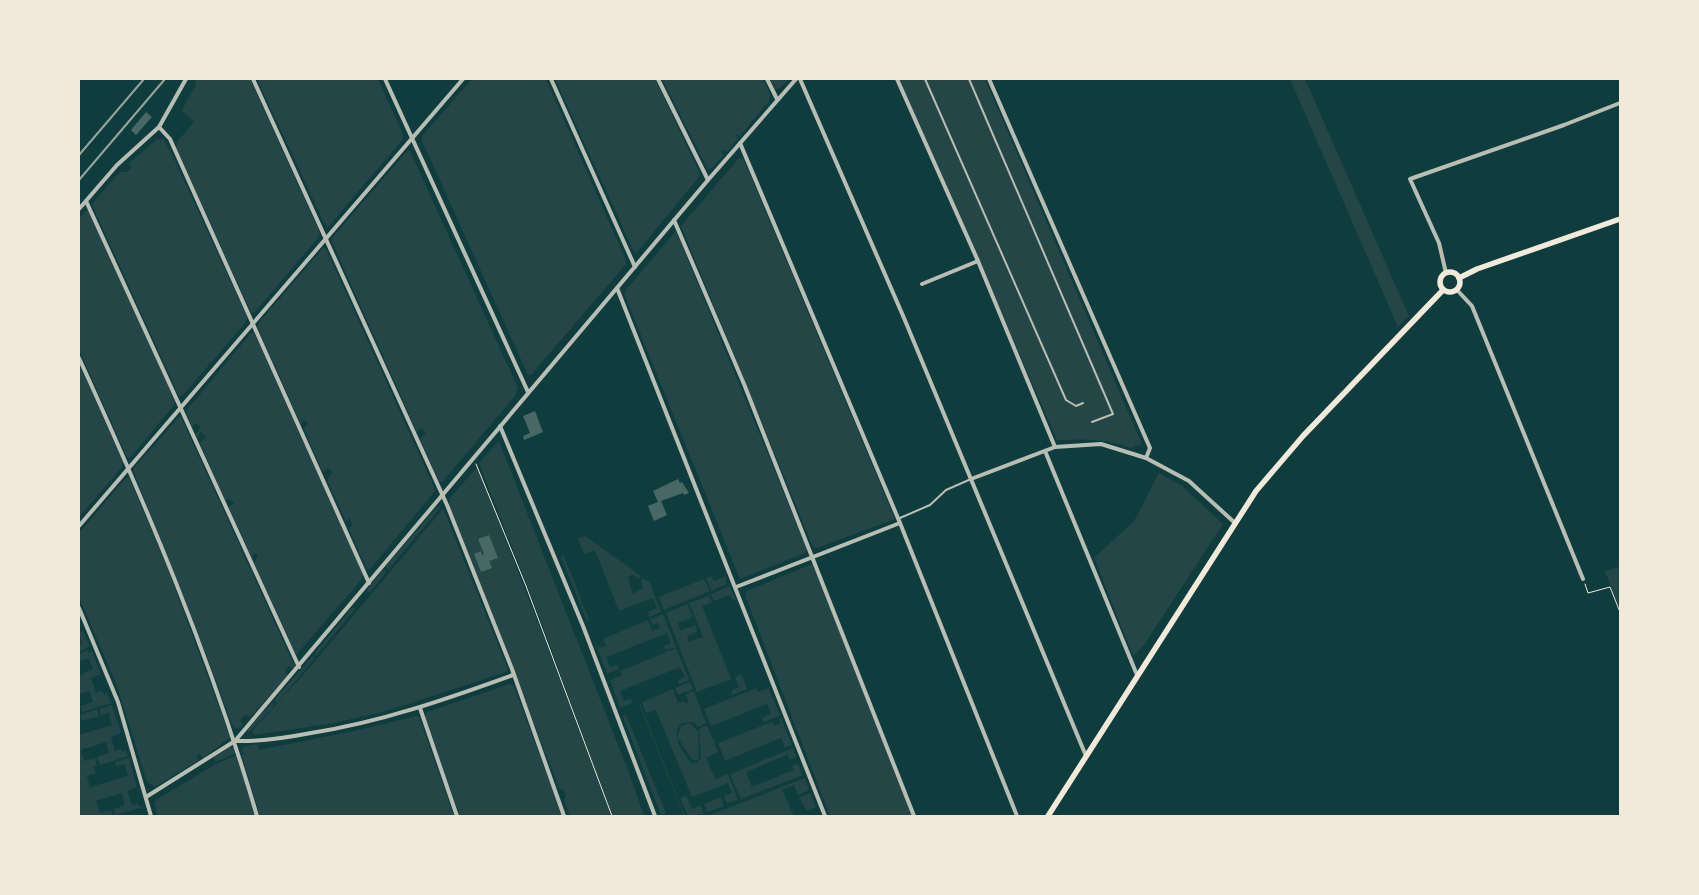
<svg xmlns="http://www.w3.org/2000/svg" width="1699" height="895" font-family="'IBM Plex Sans',sans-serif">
<rect width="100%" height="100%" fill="#0f3d3e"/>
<g fill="#244646">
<polygon points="195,79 250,79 320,233 318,238 254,313 251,312 176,148 178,141 194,122 182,110 196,84"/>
<polygon points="257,79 378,79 403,134 402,140 328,227 325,225"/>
<polygon points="472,79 546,79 626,260 626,264 531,375 528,375 422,141 422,136"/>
<polygon points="555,79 655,79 700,173 699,177 637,252 634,252"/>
<polygon points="662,79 763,79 770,94 769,101 740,136 736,134 735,136 738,138 727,152 723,149 721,152 724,155 711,169 708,170"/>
<polygon points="770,79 789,79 780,88 775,89"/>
<path d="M899,79H985L1142,444L1131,448C1104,438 1085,439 1057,440Z"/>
<polygon points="1290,79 1305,79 1409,316 1398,327"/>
<polygon points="163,139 172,154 247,317 246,322 182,396 179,396 93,207 93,203 120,172 127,172 132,167 128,164 156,140"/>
<polygon points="407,151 410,151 518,388 515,396 442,482 439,481 420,439 426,433 421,428 417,432 332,242 333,237"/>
<polygon points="739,158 743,158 895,519 817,548 813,547 681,226"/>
<polygon points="86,211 89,211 175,401 174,405 130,458 127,457 79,350 79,219"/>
<polygon points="676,231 807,549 805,553 740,579 625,296 625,291"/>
<polygon points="323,248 326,249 434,487 435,491 370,569 367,569 349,529 353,524 349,518 346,522 327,480 333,472 328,468 323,473 304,429 308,423 304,420 301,424 258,328 258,324"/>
<polygon points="251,333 254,333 363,573 362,579 296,655 254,563 258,556 255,553 252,558 229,508 234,503 229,499 225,500 200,443 206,437 201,432 197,437 196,434 201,428 196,423 192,427 186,411"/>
<polygon points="79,364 123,461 122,467 79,517"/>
<polygon points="179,417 181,417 295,667 294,669 289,666 285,671 288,676 250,717 246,714 240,720 243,724 238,729 233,727 205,651 134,473 134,468"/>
<polygon points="499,441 629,773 644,816 612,816 542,624 479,463"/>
<polygon points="477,467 550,653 611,816 570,816 564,800 566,797 564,790 559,788 449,504 450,498"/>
<polygon points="1159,473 1182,486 1223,524 1144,645 1133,656 1094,558 1134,521"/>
<polygon points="127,477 129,477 167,567 230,737 203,758 199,753 196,756 199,760 155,787 147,782 117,686 79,597 79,533"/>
<polygon points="438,506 441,507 388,570 386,566"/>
<polygon points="442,510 444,510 508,669 506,672 383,712 334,723 254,735 252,731 311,666"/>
<polygon points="585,536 641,576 638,579 633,575 628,577 633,594 643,588 641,581 643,578 650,583 661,612 649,617 647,612 657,608 653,598 619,611 595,550 584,554 578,538"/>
<polygon points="564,556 589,620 587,621 561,557"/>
<polygon points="812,564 878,724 912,816 830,816 745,595 747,591"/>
<polygon points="1620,567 1620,611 1605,571"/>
<polygon points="384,569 386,572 369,593 367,590"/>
<polygon points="724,571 727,584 711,591 706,578 711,576 714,581 725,576"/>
<polygon points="704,579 710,591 664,610 659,597"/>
<polygon points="730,586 736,600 733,601 730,595 714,601 711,594"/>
<polygon points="709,596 712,602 702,606 731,679 697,692 666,613 687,604 693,617 678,623 680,631 695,625 698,631 687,636 689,642 703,637 689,603"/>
<polygon points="353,607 355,609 316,656 314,654"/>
<polygon points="663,614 676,647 666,650 664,646 671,643 667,633 606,657 610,667 617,665 619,669 607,674 595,642 599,648 606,646 603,639 648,620 652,631 660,628 658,623 652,625 650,620"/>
<polygon points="83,631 90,646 79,652 79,646 82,644 79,633"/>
<polygon points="676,648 689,680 679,684 678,680 685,677 680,667 620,691 624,701 631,699 632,703 620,708 610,680 622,675 620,671"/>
<polygon points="87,650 88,653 92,651 101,674 91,678 96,693 102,691 104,695 107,693 111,703 82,712 81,706 93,702 89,691 79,694 79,676 93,669 88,658 80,661 79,654"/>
<polygon points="313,656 314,659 277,703 274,700"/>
<polygon points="741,674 747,689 732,695 731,691 739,687 735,677"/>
<polygon points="690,682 693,689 678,695 675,688"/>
<polygon points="510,684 514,686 562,816 460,816 425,717 427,712"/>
<polygon points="767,685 780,715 764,722 762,718 771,714 767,704 711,726 704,709 756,688 758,692 768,688"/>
<path d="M673,689L678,703L684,701L685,704L689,702L686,694L694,691L706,723L698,727L694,722L682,723C669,735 682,750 690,762L697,763L701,757L699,729L707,725L718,752L706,758L715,779L728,774L738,800L727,803L724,796L732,793L728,783L692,797L656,710L646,713L642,702Z"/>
<polygon points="272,703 274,706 248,733 248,729"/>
<polygon points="639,704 640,704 685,816 675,816 683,813"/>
<polygon points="112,705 121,733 111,737 115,751 121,749 122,752 126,750 128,756 100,765 97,757 109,753 106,742 81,750 84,761 95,758 97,765 94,767 96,773 87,776 90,787 128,776 125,764 116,766 115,762 129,758 137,787 127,791 132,805 138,804 139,807 142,806 142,803 143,807 115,815 114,809 125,805 122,793 96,801 100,813 111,810 113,816 79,816 79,735 112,725 109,713 101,715 99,709"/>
<polygon points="97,709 99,716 82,721 80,715"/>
<polygon points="626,715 666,813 661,815 623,717"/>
<polygon points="416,716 419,717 454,816 260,816 242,756 244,753 241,752 245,746 257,744 259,750 354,731"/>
<polygon points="781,718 792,745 785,748 781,738 725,761 718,743 772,722 774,726 781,723 779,719"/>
<polygon points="690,723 698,731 699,758 696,761 692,759 677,737 681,726"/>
<polygon points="230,747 234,748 236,753 216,762 213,758"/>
<polygon points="793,748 796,757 790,760 787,755 746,772 752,787 794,770 792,766 798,763 803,775 741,799 730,774"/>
<polygon points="237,755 255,816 158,816 154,804 156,800 216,764"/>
<polygon points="805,778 809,790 798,795 794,785 782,790 794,816 707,816"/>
<polygon points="810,793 816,807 807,811 799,797"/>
<polygon points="686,795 692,809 701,805 704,814 688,816 680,798"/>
<polygon points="721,797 724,806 707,812 704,804"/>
</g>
<g fill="#486865">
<polygon points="146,112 152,117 136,135 131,130"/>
<polygon points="535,411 543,432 524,440 523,436 530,433 523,416"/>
<polygon points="678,479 680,483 682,482 689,493 684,495 683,493 661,501 667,515 654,521 648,506 658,502 653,491"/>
<polygon points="489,535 498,558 489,561 492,568 481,572 474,554 481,551 482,555 484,554 478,539"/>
</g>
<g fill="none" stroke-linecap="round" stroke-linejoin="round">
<g stroke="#f1e9da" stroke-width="1">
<polyline points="476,464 526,586 612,816"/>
<polyline points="1585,584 1588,593 1610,587 1620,612"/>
</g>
<g stroke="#b8beb3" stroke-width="2">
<polyline points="925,79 1066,400 1076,406 1083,403"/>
<polyline points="969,79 1113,414 1092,422"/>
<polyline points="900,518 930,505 946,490 971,479"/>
</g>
<g stroke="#b8beb3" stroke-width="4">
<polyline points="253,79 447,505 512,669 564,816"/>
<polyline points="385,79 528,392"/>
<polyline points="551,79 635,267"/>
<polyline points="658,79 708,180"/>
<polyline points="767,79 777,99"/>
<polyline points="800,79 904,318 1086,756"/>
<polyline points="897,79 978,261 1055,447"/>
<polyline points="989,79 1150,448 1146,458"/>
<polyline points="159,127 170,139 369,583"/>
<polyline points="740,143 900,523 1017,816"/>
<polyline points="86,201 299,667"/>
<polyline points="79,209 117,165 159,127 186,79"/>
<polyline points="674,220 744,384 914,816"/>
<polyline points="1446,273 1439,243 1410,179 1564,125 1620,103"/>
<polyline points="922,284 978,261"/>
<polyline points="617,288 825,816"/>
<polyline points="1457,290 1472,306 1583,579"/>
<path d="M79,358C147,507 211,658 257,816"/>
<polyline points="500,426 583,626 655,816"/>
<polyline points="1045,451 1137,675"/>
<polyline points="971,479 1055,447 1101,444 1146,458 1189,481 1235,523"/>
<polyline points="79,526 463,79"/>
<polyline points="736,587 900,523"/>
<polyline points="79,608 118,702 151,816"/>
<polyline points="420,708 457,816"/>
<path d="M235,741C261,742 285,738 311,733C381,722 447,699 513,675"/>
<polyline points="146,797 235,741 708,180 796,79"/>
</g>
<g stroke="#f1e9da" stroke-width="5.5">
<circle cx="1450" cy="282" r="10"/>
<polyline points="1459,278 1477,269 1620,219"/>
<polyline points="1048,816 1256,491 1303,436 1443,290"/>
</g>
<g stroke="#97a49c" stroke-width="2">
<polyline points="79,155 144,79"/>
<polyline points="79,180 165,79"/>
</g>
</g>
<rect width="1699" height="895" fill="none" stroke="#f1e9da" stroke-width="160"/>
</svg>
